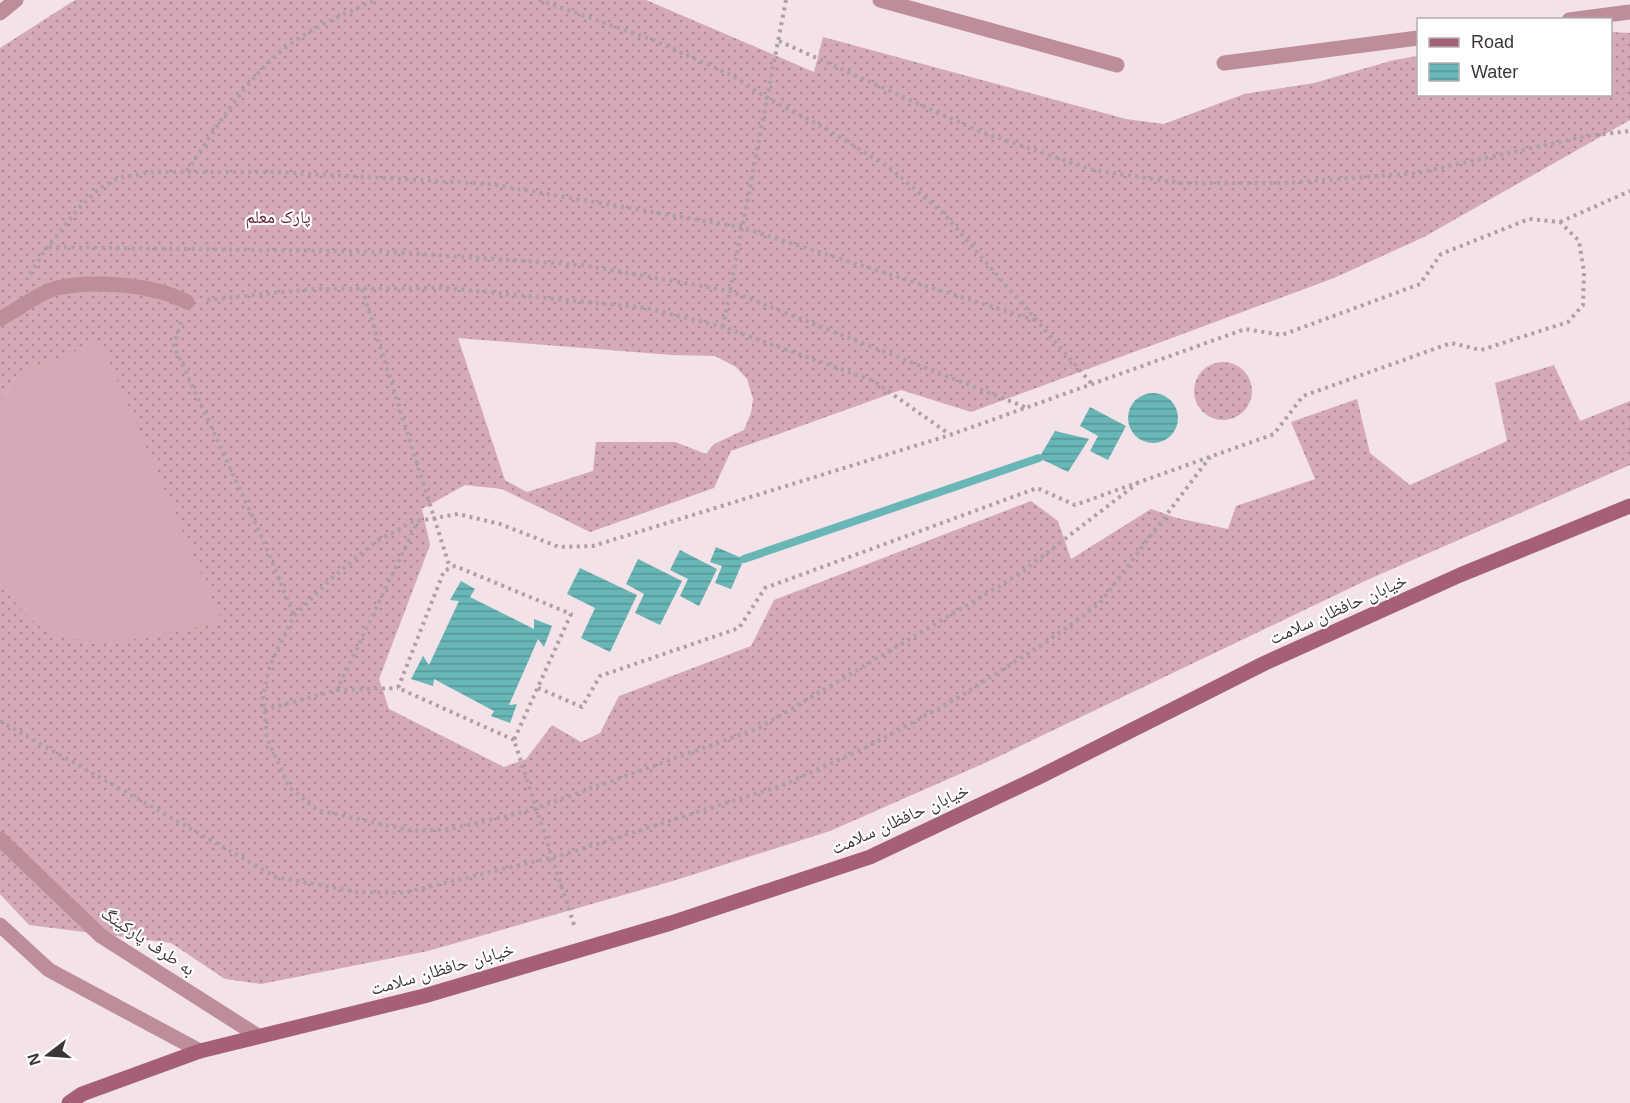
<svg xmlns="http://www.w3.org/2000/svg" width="1630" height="1103" font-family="Arial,'Noto Naskh Arabic',sans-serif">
<defs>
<pattern id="grass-dots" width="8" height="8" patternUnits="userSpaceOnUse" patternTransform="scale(1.5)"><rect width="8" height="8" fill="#d5a9b5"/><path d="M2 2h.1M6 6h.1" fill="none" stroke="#ae8a94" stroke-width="1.8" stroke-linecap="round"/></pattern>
<pattern id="water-rules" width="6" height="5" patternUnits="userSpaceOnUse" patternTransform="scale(1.5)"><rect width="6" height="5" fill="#69b6b7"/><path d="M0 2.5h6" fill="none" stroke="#589596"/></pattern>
</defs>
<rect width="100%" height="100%" fill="#f3e2e7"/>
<g fill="url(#grass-dots)" fill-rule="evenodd">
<path d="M75,0H646L814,72L823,37L1126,119L1164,124L1244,94L1314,83L1394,60L1418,56V94H1610L1611,32L1630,33V120L1424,237L1334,278L971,412L901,390L731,451L714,488L590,532L502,489L465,485L422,509L430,545L379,679L389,709L504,767L526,759L552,725L581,742L600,733L619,696L751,646L774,600L1031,501L1058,521L1071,559L1151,509L1177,518L1228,529L1236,506L1315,479L1291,422L1357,399L1370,453L1410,485L1507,441L1495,383L1554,365L1580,421L1630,401V465L1367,580L987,762L830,831L676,880L428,951L261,984L225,979L171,943L29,925L0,894V584L23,611L18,374L0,403V48ZM458,338L672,355L715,356L736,367L747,379L753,399L751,413L744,430L714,444L706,454L675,442H596L593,471L527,492L505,480Z"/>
<circle cx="1223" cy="391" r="29"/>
</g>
<path fill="#d5a9b5" d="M100,341L222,621C171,632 100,654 49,632C29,623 14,600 0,584V403L18,374Z"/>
<g fill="url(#water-rules)">
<circle cx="1153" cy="418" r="25"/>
<polygon points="1090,407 1126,426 1108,460 1090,451 1098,436 1080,426"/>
<polygon points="1055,431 1089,439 1068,472 1039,458"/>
<polygon points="716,547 744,559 731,589 715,583 722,566 710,562"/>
<polygon points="680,550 717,569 699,606 680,596 688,579 670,570"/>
<polygon points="638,559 682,581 660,625 635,613 644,594 626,584"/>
<polygon points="580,568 637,595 610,652 581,638 595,608 567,594"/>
<polygon points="461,581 475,589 470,597 534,629 534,619 552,626 544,647 538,639 509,705 517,704 510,723 491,716 494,711 434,679 433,686 411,679 423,656 429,665 459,601 450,600"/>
</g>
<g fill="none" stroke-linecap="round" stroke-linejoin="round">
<polyline stroke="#69b6b7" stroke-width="8" points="744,559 1039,458"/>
<g stroke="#ada0a4" stroke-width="4" stroke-dasharray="3 4.5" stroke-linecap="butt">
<polyline points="539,0 656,41 733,76 767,98 825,128 891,169 944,214 1092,384"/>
<polyline points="779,41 981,132 1093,170 1180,183 1286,183 1417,173 1587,136 1630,131"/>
<path d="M187,171C216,128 244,81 285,48C312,27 345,14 375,0"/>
<polyline points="1560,222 1630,191"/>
<polyline points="49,247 393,252 582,265 730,291 1025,407"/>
<polyline points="30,274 45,250 79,208 100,188 119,178 150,172 275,172 489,184 740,227 1037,321"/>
<polyline points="362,289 450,568"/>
<polyline points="207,300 314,289 447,288 646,308 723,327 874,381 949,434"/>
<polyline points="181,322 174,346 265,544 294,616"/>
<polyline points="723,327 786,0"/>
<polyline points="538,688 582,707 600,676 739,628 765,588 1037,488 1075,505 1274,434 1303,396 1451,343 1481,350 1568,322 1583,305 1584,272 1579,241 1560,222 1529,219 1441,254 1420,284 1282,335 1245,329 950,435 593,546 559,547 500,524 458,514 412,522 375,542 331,579 294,616 270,665 263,695 267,738 289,787 317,810 412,831 451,829 528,811 759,728 1018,575 1139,482"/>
<polyline points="337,690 398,688"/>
<polyline points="264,710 337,690 418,521"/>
<polyline points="0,721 276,877 357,892 403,893 565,854 783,785 865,748 954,700 1048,641 1100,603 1210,457"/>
<polyline points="514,740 398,688 444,571 455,566 571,614 514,740 575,928"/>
</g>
<g stroke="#be8d9a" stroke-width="15">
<polyline points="880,0 1117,65"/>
<polyline points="0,13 16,0"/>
<path d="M0,319C15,311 40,292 57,288C94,280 153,284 187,302"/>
<polyline points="0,839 101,936 258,1036"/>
<polyline points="0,925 49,970 200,1051"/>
</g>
<g stroke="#be8d9a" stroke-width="15">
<polyline points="1569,20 1630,12"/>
<polyline points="1224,63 1418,38"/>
</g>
<polyline stroke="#a56075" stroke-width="15" points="69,1103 82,1094 200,1051 424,996 671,923 870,857 1037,778 1265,663 1460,575 1630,506"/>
</g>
<g text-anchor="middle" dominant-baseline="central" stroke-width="4.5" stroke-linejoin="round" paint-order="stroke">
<g font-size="18" fill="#671f3a" stroke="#fff">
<text x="278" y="217">پارک معلم</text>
</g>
<g font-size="18" fill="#3c3537" stroke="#fff">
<text transform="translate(1338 609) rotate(-24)">خیابان حافظان سلامت</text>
<text transform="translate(900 819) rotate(-24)">خیابان حافظان سلامت</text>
<text transform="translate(148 941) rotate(34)">به طرف پارکینگ</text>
<text transform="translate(442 969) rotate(-16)">خیابان حافظان سلامت</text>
</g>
</g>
<rect x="1417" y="18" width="195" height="78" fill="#ffffff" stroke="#b1aeaf" stroke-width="1.5"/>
<rect x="1429" y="38" width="30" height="9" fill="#a56075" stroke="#b1aeaf" stroke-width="1.5"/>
<text x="1471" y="48" font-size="18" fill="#3c3537">Road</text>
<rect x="1429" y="63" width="30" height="18" fill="url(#water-rules)" stroke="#b1aeaf" stroke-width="1.5"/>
<text x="1471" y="78" font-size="18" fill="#3c3537">Water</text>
<g transform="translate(48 1055) rotate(253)" stroke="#ffffff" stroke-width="4.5" paint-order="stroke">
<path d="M0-4.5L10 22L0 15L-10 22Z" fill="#3c3537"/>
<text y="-9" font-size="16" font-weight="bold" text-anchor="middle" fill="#3c3537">N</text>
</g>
</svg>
